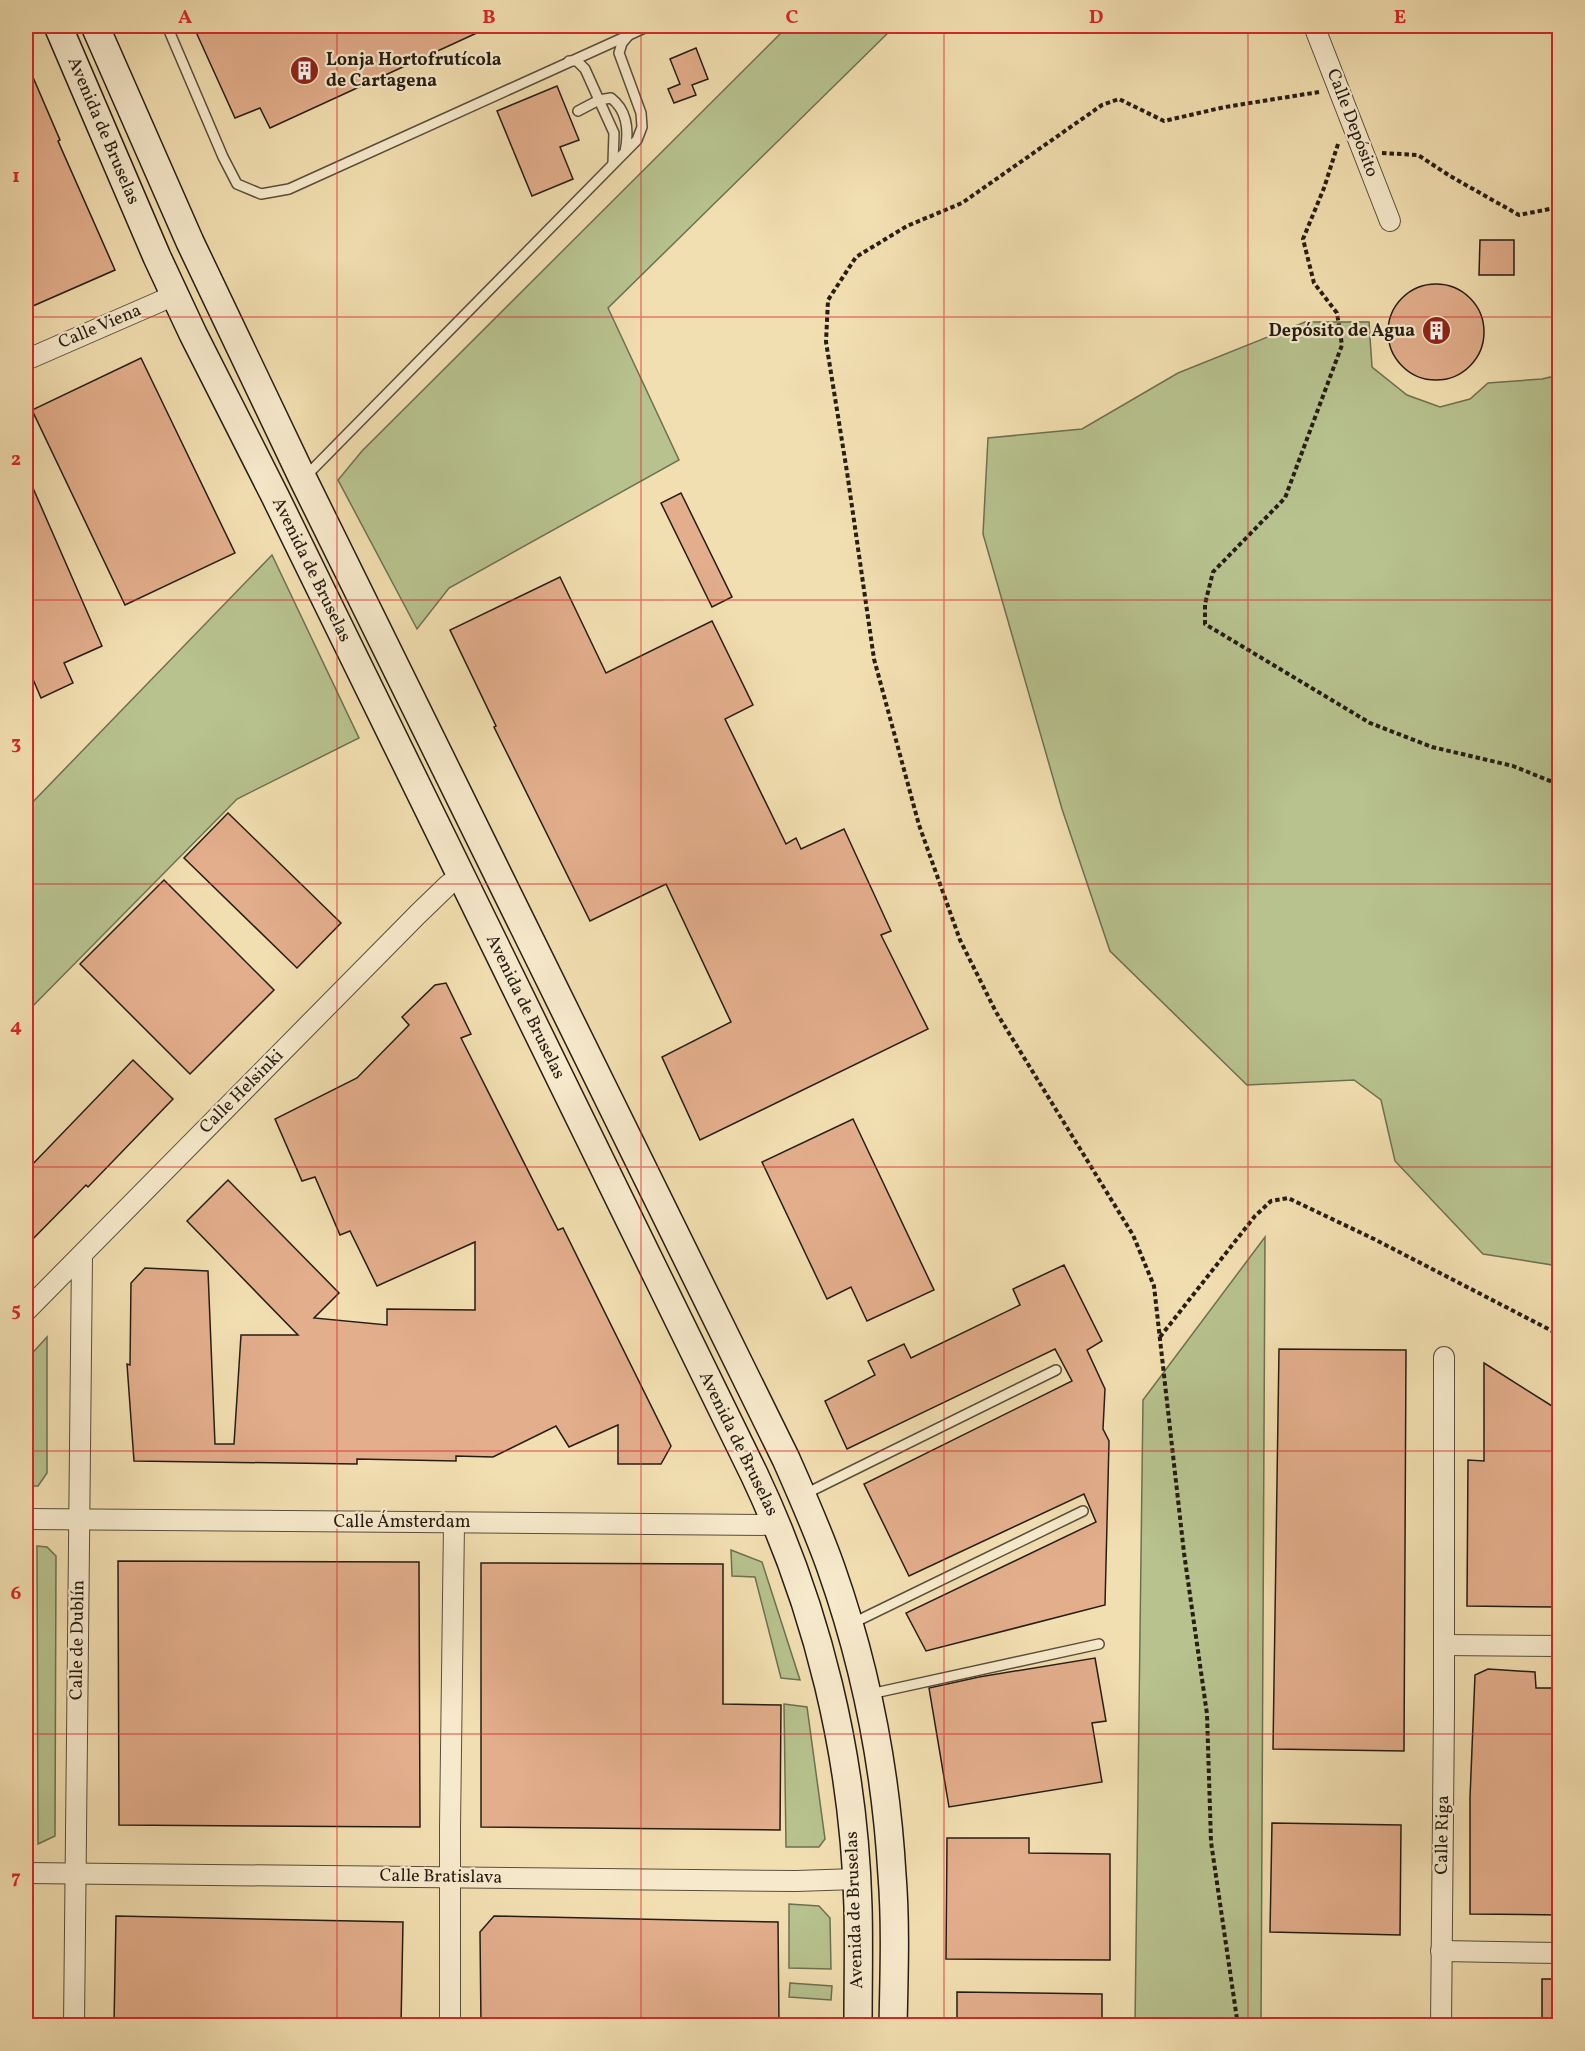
<svg xmlns="http://www.w3.org/2000/svg" width="1585" height="2051" font-family="Vollkorn,serif">
<rect width="100%" height="100%" fill="#f2dfb1"/>
<filter id="stains"><feTurbulence type="fractalNoise" baseFrequency=".00333" numOctaves="4"/><feColorMatrix values="0 0 0 0 .2 0 0 0 0 .09 0 0 0 0 .02 0 0 0 .5 -.17"/></filter>
<radialGradient id="worn" r=".72"><stop offset=".6" stop-color="#630" stop-opacity="0"/><stop offset="1" stop-color="#630" stop-opacity=".3"/></radialGradient>
<g fill="#b7c28e" stroke="#6e7051" stroke-width="1.5">
<polygon points="788,26 895,26 608,308 679,460 449,588 417,629 338,480 362,451"/>
<polygon points="1305,322 1369,322 1372,367 1407,395 1440,407 1470,399 1488,383 1542,379 1559,375 1559,1266 1483,1254 1395,1161 1381,1100 1354,1080 1247,1085 1110,951 1062,809 983,534 988,438 1082,429 1178,373"/>
<polygon points="272,555 359,738 237,799 26,1013 26,809"/>
<polygon points="1265,1237 1261,2025 1135,2025 1143,1400"/>
<polygon points="47,1337 47,1473 38,1486 26,1486 26,1360"/>
<polygon points="37,1546 47,1547 56,1556 55,1836 38,1844"/>
<polygon points="731,1550 762,1562 800,1680 781,1678 755,1577 732,1576"/>
<polygon points="784,1704 807,1707 825,1839 819,1847 786,1847"/>
<polygon points="789,1904 819,1906 830,1918 831,1969 789,1968"/>
<polygon points="790,1983 832,1986 831,2000 789,1997"/>
</g>
<g fill="#e3ae8c" stroke="#261d14" stroke-width="1.5">
<polygon points="210,26 492,26 270,128 260,108 235,118 196,32"/>
<polygon points="696,48 708,79 692,85 696,95 674,103 668,89 680,84 670,59"/>
<polygon points="26,61 60,140 58,141 115,270 26,309"/>
<polygon points="557,86 579,140 560,147 573,179 532,196 497,111"/>
<polygon points="1480,240 1514,240 1514,275 1479,275"/>
<circle cx="1436" cy="332" r="48"/>
<polygon points="141,358 235,553 125,605 32,410"/>
<polygon points="26,472 102,646 64,663 73,683 41,698 32,677 26,680"/>
<polygon points="681,493 732,597 712,607 661,503"/>
<polygon points="560,577 606,673 712,621 753,705 725,719 786,844 796,838 801,849 844,829 891,931 881,935 928,1029 700,1140 662,1057 731,1022 666,884 590,921 494,727 496,726 450,630"/>
<polygon points="228,813 341,923 297,968 184,858"/>
<polygon points="164,880 274,990 190,1074 80,964"/>
<polygon points="446,983 471,1034 461,1038 558,1230 563,1228 671,1446 661,1464 618,1464 618,1425 569,1447 556,1426 493,1457 456,1456 456,1461 357,1459 357,1464 134,1461 127,1364 130,1365 131,1283 145,1268 208,1271 215,1444 234,1444 241,1335 298,1335 187,1221 228,1180 339,1293 314,1318 387,1325 387,1309 475,1310 475,1242 377,1286 350,1231 340,1235 315,1177 302,1181 275,1119 357,1078 409,1025 402,1017 435,985"/>
<polygon points="133,1060 173,1099 88,1187 86,1185 26,1246 26,1171"/>
<polygon points="853,1119 934,1290 867,1321 851,1287 827,1299 762,1162"/>
<polygon points="1064,1265 1102,1341 1087,1350 1105,1389 1103,1429 1109,1441 1105,1605 926,1651 906,1613 1096,1522 1084,1494 909,1576 864,1484 1072,1381 1055,1349 847,1449 825,1401 875,1375 868,1361 904,1344 911,1358 1020,1305 1013,1289"/>
<polygon points="1279,1349 1406,1350 1404,1751 1273,1749"/>
<polygon points="1484,1363 1560,1411 1556,1607 1467,1606 1468,1460 1484,1461"/>
<polygon points="118,1561 419,1562 420,1827 119,1825"/>
<polygon points="481,1563 723,1564 723,1704 781,1705 780,1830 481,1827"/>
<polygon points="1095,1658 1106,1721 1092,1723 1102,1782 949,1807 929,1688 979,1677"/>
<polygon points="1488,1669 1535,1672 1536,1688 1560,1688 1560,1915 1470,1914 1470,1798 1475,1675"/>
<polygon points="1272,1823 1401,1825 1400,1935 1270,1932"/>
<polygon points="947,1838 1029,1838 1029,1853 1110,1854 1110,1960 946,1959"/>
<polygon points="116,1916 403,1922 401,2025 114,2025"/>
<polygon points="494,1916 778,1922 779,2025 481,2025 480,1932"/>
<rect x="1542" y="1979" width="18" height="46"/>
<polygon points="957,1992 1102,1994 1102,2025 957,2025"/>
</g>
<g fill="none" stroke-linecap="round" stroke-linejoin="round">
<defs>
<g id="service">
<polyline points="167,26 223,157 237,184 261,194 289,189 649,26"/>
<polyline points="569,61 577,61 585,69 599,100 614,133 613,163"/>
<path d="M578,111L599,100L611,98C628,111 629,132 625,152"/>
<polyline points="304,478 637,140 642,127 641,113 619,53 622,43 628,36"/>
<polyline points="805,1494 1056,1370"/>
<polyline points="851,1624 1083,1511"/>
<polyline points="870,1694 1099,1644"/>
</g>
<g id="minor">
<polyline points="1314,26 1390,221"/>
<polyline points="26,360 175,295"/>
<polyline points="26,1311 418,914 448,885 460,876"/>
<polyline points="26,1519 778,1525"/>
<polyline points="1444,1645 1560,1646"/>
<polyline points="26,1873 796,1881 856,1879"/>
<polyline points="1441,1951 1560,1953"/>
<polyline points="74,2026 82,1255"/>
<polyline points="450,2026 450,1827 454,1523"/>
<polyline points="1441,2026 1444,1709 1444,1357"/>
</g>
<g id="secondary">
<path d="M58,26L157,257L193,334L275,496L754,1474C818,1609 854,1757 858,1907C859,1946 858,1986 858,2026"/>
<path d="M95,26L190,242L303,479L786,1459C802,1495 818,1531 831,1568C866,1667 886,1771 892,1875C896,1925 894,1976 893,2026"/>
</g>
</defs>
<use href="#service" stroke="#594e3b" stroke-width="12"/>
<use href="#minor" stroke="#594e3b" stroke-width="22"/>
<use href="#secondary" stroke="#261d14" stroke-width="30"/>
<g stroke="#261d14" stroke-width="4" stroke-dasharray="4.5 3" stroke-linecap="butt">
<polyline points="1338,144 1324,188 1303,239 1314,283 1337,313 1342,345 1285,498 1213,572 1205,604 1205,624 1370,723 1432,747 1513,766 1560,785"/>
<polyline points="1382,153 1418,155 1450,176 1519,215 1560,207"/>
<polyline points="1160,1337 1255,1216 1271,1201 1288,1198 1374,1239 1560,1335"/>
<polyline points="1238,2026 1211,1842 1207,1714 1184,1553 1154,1286 1133,1235 996,1012 960,940 919,825 874,659 847,472 826,342 828,300 856,257 907,226 962,203 1102,105 1119,99 1164,121 1225,107 1319,92"/>
</g>
<use href="#service" stroke="#f7eacc" stroke-width="9"/>
<use href="#minor" stroke="#f7eacc" stroke-width="20"/>
<use href="#secondary" stroke="#f7eacc" stroke-width="27"/>
</g>
<path fill="none" stroke="#d62828" stroke-width="1.5" stroke-opacity="0.55" d="M337,26V2026M641,26V2026M944,26V2026M1248,26V2026M26,317H1560M26,600H1560M26,884H1560M26,1167H1560M26,1451H1560M26,1734H1560"/>
<defs>
<symbol id="building-disc" viewBox="-11 -11 22 22"><circle r="9.5" fill="#8f2418" stroke="#f7eacc"/><path d="M-4-6H4V6H1V3H-1V6H-4ZM-2.5-4.3h1.7v1.8h-1.7ZM.8-4.3h1.7v1.8H.8ZM-2.5-1h1.7V.8h-1.7ZM.8-1h1.7V.8H.8Z" fill="#fff"/></symbol>
</defs>
<g fill-rule="evenodd">
<use href="#building-disc" x="288" y="54" width="33" height="33"/>
<use href="#building-disc" x="1420" y="314" width="33" height="33"/>
</g>
<g text-anchor="middle" dominant-baseline="central" stroke-width="4.5" stroke-linejoin="round" paint-order="stroke">
<g font-size="18" font-weight="bold" fill="#261d14" stroke="#f7eacc" text-anchor="start">
<text x="326" y="60">Lonja Hortofrutícola<tspan x="326" dy="21">de Cartagena</tspan></text>
<text x="1415" y="331" text-anchor="end">Depósito de Agua</text>
</g>
<g font-size="18" fill="#261d14" stroke="#f7eacc">
<text transform="translate(1352 123) rotate(69)">Calle Depósito</text>
<text transform="translate(103 131) rotate(67)">Avenida de Bruselas</text>
<text transform="translate(100 327) rotate(-23)">Calle Viena</text>
<text transform="translate(311 570) rotate(64)">Avenida de Bruselas</text>
<text transform="translate(525 1007) rotate(64)">Avenida de Bruselas</text>
<text transform="translate(242 1092) rotate(-45)">Calle Helsinki</text>
<text transform="translate(738 1444) rotate(64)">Avenida de Bruselas</text>
<text x="402" y="1522">Calle Ámsterdam</text>
<text transform="translate(78 1640) rotate(-89)">Calle de Dublín</text>
<text transform="translate(1443 1835) rotate(-89)">Calle Riga</text>
<text transform="translate(441 1877) rotate(1)">Calle Bratislava</text>
<text transform="translate(855 1910) rotate(-92)">Avenida de Bruselas</text>
</g>
</g>
<rect width="1585" height="2051" fill="none" stroke="#f2dfb1" stroke-width="66"/>
<rect x="33" y="33" width="1519" height="1985" fill="none" stroke="#d62828" stroke-width="2"/>
<g font-size="20" text-anchor="middle" font-weight="bold" fill="#d62828">
<text x="185" y="23">A</text>
<text x="489" y="23">B</text>
<text x="792" y="23">C</text>
<text x="1096" y="23">D</text>
<text x="1400" y="23">E</text>
<text x="16" y="182">1</text>
<text x="16" y="465">2</text>
<text x="16" y="749">3</text>
<text x="16" y="1032">4</text>
<text x="16" y="1316">5</text>
<text x="16" y="1599">6</text>
<text x="16" y="1883">7</text>
</g>
<rect width="100%" height="100%" filter="url(#stains)"/>
<rect width="100%" height="100%" fill="url(#worn)"/>
</svg>
